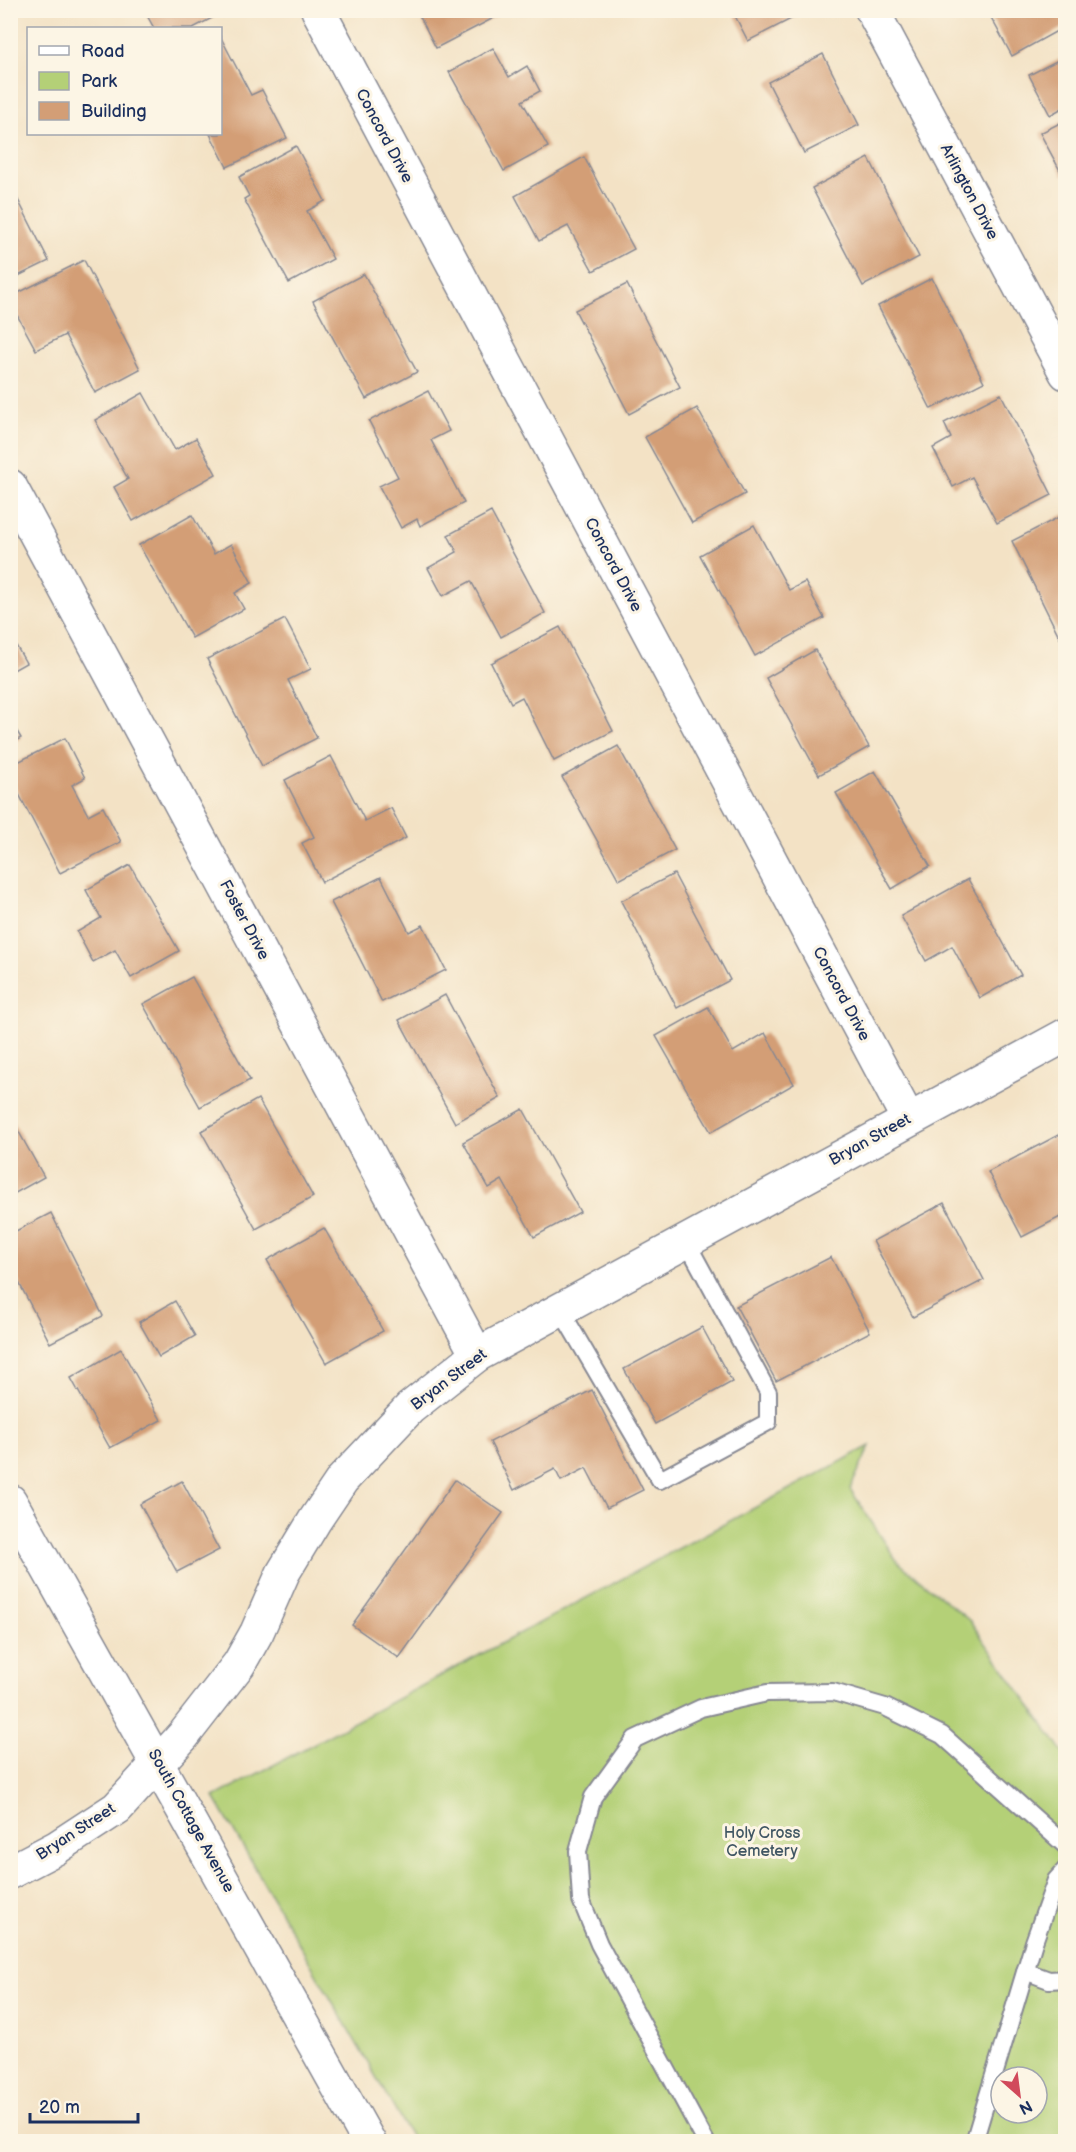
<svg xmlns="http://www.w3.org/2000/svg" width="1076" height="2152" font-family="'Balsamiq Sans',sans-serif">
<rect width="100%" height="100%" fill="#fcf5e5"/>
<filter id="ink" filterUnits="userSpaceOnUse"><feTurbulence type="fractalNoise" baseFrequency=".0167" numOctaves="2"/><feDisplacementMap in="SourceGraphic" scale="12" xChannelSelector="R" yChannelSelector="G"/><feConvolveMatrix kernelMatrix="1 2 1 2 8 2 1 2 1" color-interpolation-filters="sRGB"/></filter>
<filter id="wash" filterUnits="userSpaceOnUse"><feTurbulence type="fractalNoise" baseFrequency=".008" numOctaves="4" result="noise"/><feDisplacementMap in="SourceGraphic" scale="24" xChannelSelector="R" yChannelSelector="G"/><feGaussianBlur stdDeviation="1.35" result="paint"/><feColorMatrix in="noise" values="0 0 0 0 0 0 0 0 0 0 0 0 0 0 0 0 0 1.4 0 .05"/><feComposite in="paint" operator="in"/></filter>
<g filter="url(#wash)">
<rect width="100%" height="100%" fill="#f3e2c5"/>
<path fill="#b4d077" stroke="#68806a" stroke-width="1.5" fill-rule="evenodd" d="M870,1446L850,1489L897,1561L970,1621L1065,1755V2141H413L214,1797ZM1001,2077H1037V2113H1001Z"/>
<g id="blocks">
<g fill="#d39e76">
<polygon points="144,10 216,10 218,15 193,28 154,28"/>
<polygon points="423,10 509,10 436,48 418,13"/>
<polygon points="732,10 795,10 797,16 748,41"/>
<polygon points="987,10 1066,10 1066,26 1012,56"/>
<polygon points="220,36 251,95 262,90 287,138 227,167 210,134 220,134"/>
<polygon points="493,48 509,77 527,66 540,91 522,101 548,147 504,171 449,72"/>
<polygon points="823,54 859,125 804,153 768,82"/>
<polygon points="1066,56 1066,106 1050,115 1029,75"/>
<polygon points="1066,120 1066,175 1063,176 1040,133"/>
<polygon points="296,146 325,201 307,211 333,259 289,283 244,199 249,196 239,177"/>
<polygon points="584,157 634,249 593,271 568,226 539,241 515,196"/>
<polygon points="869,158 919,257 863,286 812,188"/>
<polygon points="10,184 49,261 10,280"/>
<polygon points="84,260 140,369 95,393 65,335 36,350 10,302 10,297"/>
<polygon points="364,274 417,372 366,399 313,301"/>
<polygon points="932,278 984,382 931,409 878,306"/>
<polygon points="627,284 680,387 629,414 575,310"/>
<polygon points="428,391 449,431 431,440 464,503 420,526 417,519 401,528 379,486 398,477 369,421"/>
<polygon points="143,393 175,450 196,438 216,474 133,521 114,487 128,479 95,420"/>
<polygon points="1001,394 1052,495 997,523 972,477 953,487 933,448 951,438 944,423"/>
<polygon points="697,408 745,494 692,523 645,437"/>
<polygon points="491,512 545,613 501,637 471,581 443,596 428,568 457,552 448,535"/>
<polygon points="1065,514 1066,643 1063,644 1012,541"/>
<polygon points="192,515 214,554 231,544 252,583 235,593 244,609 192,638 139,545"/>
<polygon points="754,525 789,590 805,582 824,618 755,656 700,555"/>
<polygon points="285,619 311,669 288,680 317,738 262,766 207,659"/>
<polygon points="560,627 613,731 554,761 522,697 511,703 491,663"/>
<polygon points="10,635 26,663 10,672"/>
<polygon points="815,650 869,747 819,775 766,678"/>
<polygon points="10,720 21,738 10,744"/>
<polygon points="65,738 85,778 72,785 88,815 103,807 121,842 60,873 10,777 10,766"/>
<polygon points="618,746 675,850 619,880 562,777"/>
<polygon points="331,756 365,821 391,808 406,838 322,882 302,843 314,837 285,780"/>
<polygon points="875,771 930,866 892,889 836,793"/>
<polygon points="130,865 179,951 131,978 115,950 93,962 77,932 101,918 86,890"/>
<polygon points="674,874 730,980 677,1008 621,901"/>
<polygon points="381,877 409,932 423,925 446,970 382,1002 331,902"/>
<polygon points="968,879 1021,975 980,998 952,946 926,961 901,916"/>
<polygon points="192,977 250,1080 200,1107 143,1004"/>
<polygon points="445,995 500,1098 455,1123 399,1020"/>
<polygon points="708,1007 733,1052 765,1033 794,1084 711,1132 656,1036"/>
<polygon points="258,1099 313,1197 256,1229 201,1131"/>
<polygon points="523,1109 580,1212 534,1237 502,1180 489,1188 463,1142"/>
<polygon points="10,1116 44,1177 10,1196"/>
<polygon points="1066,1131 1066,1214 1022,1237 988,1172"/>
<polygon points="944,1203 984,1280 913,1317 873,1241"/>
<polygon points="51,1213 103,1316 50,1343 10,1265 10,1234"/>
<polygon points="324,1228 383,1331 326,1363 267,1260"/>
<polygon points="831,1257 870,1332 776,1381 736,1306"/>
<polygon points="175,1301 195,1336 159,1357 139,1322"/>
<polygon points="702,1327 732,1382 655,1424 624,1369"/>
<polygon points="121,1349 161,1420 110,1448 71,1378"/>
<polygon points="592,1390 643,1490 607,1508 586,1468 561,1481 555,1469 514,1490 490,1442"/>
<polygon points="455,1480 503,1513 399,1658 352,1625"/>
<polygon points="182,1481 219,1550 177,1572 140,1504"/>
</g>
</g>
</g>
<g filter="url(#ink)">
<use href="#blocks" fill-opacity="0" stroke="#878892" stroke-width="1.5"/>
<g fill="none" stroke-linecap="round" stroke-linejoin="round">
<defs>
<g id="lane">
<polyline points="560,1309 660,1480 768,1422 768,1392 686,1241"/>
<polyline points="1025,1971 1049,1980 1066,1979"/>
<polyline points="706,2142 599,1944 581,1900 578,1851 593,1797 635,1739 701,1708 767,1693 833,1692 885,1707 942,1735 1066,1846"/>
<polyline points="974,2142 1034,1942 1056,1880 1066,1869"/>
</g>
<g id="street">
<polyline points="318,10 908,1119"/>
<polyline points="872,10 1066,373"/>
<polyline points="10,486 477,1355"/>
<polyline points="10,1872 56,1848 117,1808 183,1736 239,1664 257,1632 283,1573 315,1520 342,1480 410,1408 477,1355 1066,1035"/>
</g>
<polyline id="secondary" points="10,1501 369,2142"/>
</defs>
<use href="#lane" stroke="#878892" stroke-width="20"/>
<use href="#street" stroke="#878892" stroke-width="36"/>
<use href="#secondary" stroke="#878892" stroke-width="36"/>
<use href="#lane" stroke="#fff" stroke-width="16"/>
<use href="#street" stroke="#fff" stroke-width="33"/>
<use href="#secondary" stroke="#fff" stroke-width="33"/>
</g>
</g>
<g text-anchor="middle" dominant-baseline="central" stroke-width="6" stroke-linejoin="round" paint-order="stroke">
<g font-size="16" fill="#1b2f5e" stroke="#fcf5e5">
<text transform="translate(384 136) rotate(62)">Concord Drive</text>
<text transform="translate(969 192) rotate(62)">Arlington Drive</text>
<text transform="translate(613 565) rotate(62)">Concord Drive</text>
<text transform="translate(244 920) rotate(62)">Foster Drive</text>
<text transform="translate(841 994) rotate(62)">Concord Drive</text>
<text transform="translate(870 1140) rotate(-29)">Bryan Street</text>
<text transform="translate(449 1380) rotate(-37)">Bryan Street</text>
<text transform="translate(191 1821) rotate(61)">South Cottage Avenue</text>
<text transform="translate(76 1832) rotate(-33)">Bryan Street</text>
</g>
<g font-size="16" fill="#415764" stroke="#fcf5e5">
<text x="762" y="1833">Holy Cross<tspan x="762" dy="18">Cemetery</tspan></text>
</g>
</g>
<rect width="1076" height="2152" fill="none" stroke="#fcf5e5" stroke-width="36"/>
<rect x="27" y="27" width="195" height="108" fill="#fcf5e5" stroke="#a2a6af" stroke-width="1.5"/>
<rect x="39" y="46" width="30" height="9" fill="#ffffff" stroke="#a2a6af" stroke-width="1.5"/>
<text x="81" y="57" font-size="18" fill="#1b2f5e">Road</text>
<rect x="39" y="72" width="30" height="18" fill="#b4d077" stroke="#a2a6af" stroke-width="1.5"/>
<text x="81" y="87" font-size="18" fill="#1b2f5e">Park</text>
<rect x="39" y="102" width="30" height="18" fill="#d39e76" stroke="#a2a6af" stroke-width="1.5"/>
<text x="81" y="117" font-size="18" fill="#1b2f5e">Building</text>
<g transform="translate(1019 2095) rotate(152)"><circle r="28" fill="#fcf5e5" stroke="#a2a6af" stroke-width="1.5"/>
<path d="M0-4.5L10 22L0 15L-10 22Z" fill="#d1495b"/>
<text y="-9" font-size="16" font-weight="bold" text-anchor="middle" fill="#1b2f5e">N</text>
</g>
<path d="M30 2113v9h108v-9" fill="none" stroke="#1b2f5e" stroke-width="3"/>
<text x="39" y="2113" font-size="18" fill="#1b2f5e" stroke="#fcf5e5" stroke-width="4.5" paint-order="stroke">20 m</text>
</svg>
